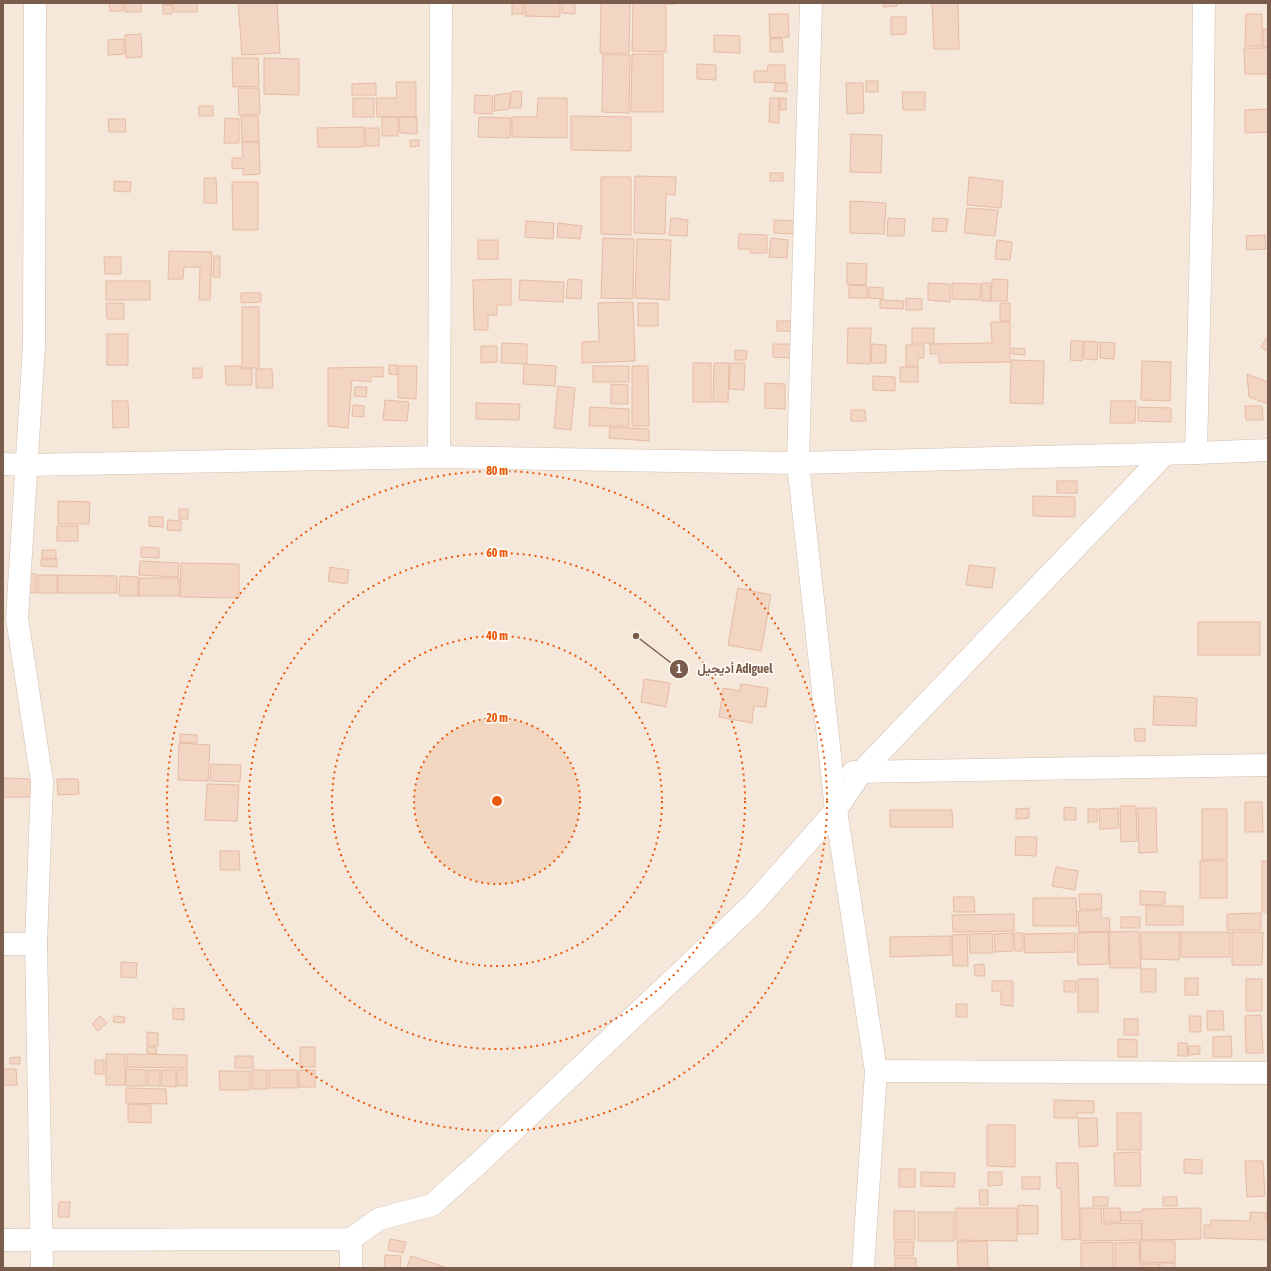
<svg xmlns="http://www.w3.org/2000/svg" width="1271" height="1271" font-family="'Asap Condensed',Vazirmatn,sans-serif">
<rect width="100%" height="100%" fill="#fdf6ec"/>
<rect fill="#f5e8da" x="3" y="3" width="1265" height="1265"/>
<g fill="#f3d5c3" stroke="#e6bba3">
<polygon points="109,3 123,3 123,11 110,11"/>
<rect x="125" y="3" width="16" height="9"/>
<rect x="163" y="3" width="9" height="2"/>
<polygon points="173,3 197,3 197,12 174,12"/>
<polygon points="238,3 277,3 280,53 242,55"/>
<rect x="512" y="3" width="11" height="11"/>
<polygon points="525,3 560,3 560,17 525,16"/>
<polygon points="562,3 575,3 575,14 562,13"/>
<polygon points="601,3 630,3 629,53 600,53"/>
<polygon points="633,3 676,3 676,4 666,4 666,52 632,51"/>
<polygon points="883,3 897,3 897,6 883,7"/>
<polygon points="932,3 958,3 959,49 934,49"/>
<rect x="163" y="5" width="9" height="9"/>
<polygon points="769,14 788,14 789,37 770,38"/>
<polygon points="1246,14 1262,14 1262,46 1245,46"/>
<polygon points="891,17 906,17 906,34 891,35"/>
<rect x="1263" y="29" width="5" height="18"/>
<polygon points="141,34 142,57 126,58 125,35"/>
<polygon points="714,35 740,36 740,53 714,52"/>
<polygon points="782,38 783,52 770,52 770,39"/>
<polygon points="124,39 124,54 108,55 108,40"/>
<polygon points="1244,48 1268,48 1268,74 1245,74"/>
<polygon points="603,54 630,55 629,113 602,112"/>
<polygon points="632,54 663,54 663,112 631,112"/>
<polygon points="232,58 258,58 259,86 233,87"/>
<polygon points="264,58 299,59 299,95 264,94"/>
<polygon points="697,64 716,65 716,80 697,79"/>
<polygon points="768,65 785,65 785,83 754,82 754,71 767,71"/>
<rect x="866" y="81" width="12" height="11"/>
<polygon points="396,82 416,82 416,117 377,117 376,98 397,98"/>
<polygon points="376,83 376,95 352,95 352,84"/>
<polygon points="775,83 787,83 787,92 774,91"/>
<polygon points="846,83 863,83 864,113 847,114"/>
<polygon points="238,88 259,88 260,114 239,115"/>
<polygon points="512,91 522,92 521,108 510,108"/>
<polygon points="902,92 925,92 925,110 903,110"/>
<polygon points="510,93 509,109 494,111 495,95"/>
<polygon points="475,95 493,96 492,114 474,113"/>
<rect x="353" y="98" width="21" height="19"/>
<polygon points="538,98 567,98 567,138 512,137 512,117 537,117"/>
<polygon points="770,98 779,98 779,123 769,122"/>
<rect x="780" y="98" width="6" height="12"/>
<rect x="199" y="106" width="14" height="10"/>
<polygon points="1268,109 1268,132 1245,133 1245,110"/>
<polygon points="241,116 258,116 259,141 242,142"/>
<polygon points="571,116 631,117 631,151 571,150"/>
<rect x="382" y="117" width="16" height="19"/>
<polygon points="399,117 417,117 417,134 400,133"/>
<polygon points="479,117 511,118 510,138 478,137"/>
<polygon points="225,118 239,119 239,143 224,143"/>
<polygon points="108,119 125,119 126,132 109,132"/>
<polygon points="364,127 364,147 318,147 317,128"/>
<polygon points="365,128 379,128 379,146 366,146"/>
<polygon points="851,134 882,135 881,173 850,172"/>
<polygon points="410,140 419,140 419,146 410,147"/>
<polygon points="242,142 259,142 260,174 243,175 243,168 232,169 232,158 243,158"/>
<rect x="770" y="173" width="13" height="8"/>
<polygon points="635,176 676,177 675,195 666,194 665,234 634,233"/>
<polygon points="601,177 631,177 631,235 601,234"/>
<polygon points="969,177 1003,181 1001,208 967,205"/>
<polygon points="204,178 216,178 217,203 204,203"/>
<polygon points="114,181 131,182 130,192 114,191"/>
<polygon points="232,182 258,182 258,230 233,230"/>
<polygon points="850,201 886,203 884,234 850,233"/>
<polygon points="967,208 998,210 995,236 964,233"/>
<polygon points="671,218 688,220 687,236 669,235"/>
<polygon points="888,218 905,219 904,236 887,236"/>
<polygon points="933,218 948,219 946,232 932,231"/>
<polygon points="774,220 798,221 797,234 774,233"/>
<polygon points="526,221 554,223 553,239 525,237"/>
<polygon points="558,223 582,226 580,239 557,237"/>
<polygon points="739,234 767,235 767,253 750,253 750,249 738,249"/>
<polygon points="1265,235 1266,249 1247,250 1246,236"/>
<polygon points="603,238 634,239 633,299 601,298"/>
<polygon points="771,238 788,240 787,258 769,257"/>
<polygon points="637,239 671,240 669,300 635,298"/>
<rect x="478" y="240" width="20" height="19"/>
<polygon points="997,240 1012,242 1010,260 995,259"/>
<polygon points="169,251 212,252 210,300 199,300 200,267 184,267 183,279 168,279"/>
<polygon points="214,256 220,256 220,277 213,277"/>
<polygon points="104,257 121,257 121,274 105,274"/>
<polygon points="847,263 867,264 866,285 847,284"/>
<polygon points="511,279 511,305 497,305 497,315 488,315 488,330 474,330 473,280"/>
<polygon points="568,279 582,280 581,299 566,298"/>
<polygon points="992,279 1008,280 1007,301 991,301"/>
<polygon points="520,280 564,282 563,302 519,300"/>
<rect x="106" y="281" width="44" height="19"/>
<polygon points="928,283 950,284 950,302 928,300"/>
<polygon points="952,283 981,284 980,300 952,299"/>
<rect x="982" y="283" width="8" height="18"/>
<polygon points="849,285 867,286 867,298 849,298"/>
<polygon points="869,287 883,288 883,299 868,298"/>
<polygon points="241,293 261,293 261,302 241,303"/>
<polygon points="906,298 922,299 922,310 906,310"/>
<polygon points="880,300 904,301 903,309 880,308"/>
<polygon points="633,302 635,361 582,363 582,342 599,341 598,303"/>
<polygon points="106,303 124,303 124,319 107,319"/>
<rect x="638" y="303" width="20" height="23"/>
<rect x="1000" y="303" width="10" height="18"/>
<rect x="242" y="307" width="17" height="61"/>
<rect x="777" y="321" width="15" height="10"/>
<polygon points="991,322 1010,322 1010,362 939,363 939,354 930,354 930,344 992,343"/>
<polygon points="848,328 871,328 870,364 847,363"/>
<rect x="912" y="328" width="22" height="15"/>
<rect x="107" y="334" width="21" height="31"/>
<polygon points="1268,336 1268,352 1261,347"/>
<polygon points="1071,341 1083,341 1082,361 1070,360"/>
<polygon points="1084,341 1098,342 1097,360 1084,359"/>
<polygon points="1100,342 1115,343 1114,359 1100,358"/>
<polygon points="502,343 527,344 527,364 501,363"/>
<polygon points="773,344 793,344 792,358 773,357"/>
<polygon points="872,344 886,345 886,363 871,363"/>
<polygon points="906,345 924,345 924,358 918,358 918,366 906,366"/>
<polygon points="481,346 497,346 497,362 481,363"/>
<polygon points="1012,348 1025,349 1025,355 1012,354"/>
<polygon points="735,350 747,351 746,360 735,360"/>
<polygon points="1011,360 1044,361 1043,404 1010,403"/>
<polygon points="1142,361 1171,362 1170,401 1141,400"/>
<rect x="693" y="363" width="18" height="39"/>
<polygon points="714,363 729,363 728,402 713,402"/>
<polygon points="730,363 745,363 744,390 729,389"/>
<polygon points="524,364 556,366 555,386 523,384"/>
<polygon points="389,365 397,365 397,375 389,374"/>
<polygon points="225,366 241,366 241,369 252,369 252,385 226,385"/>
<polygon points="398,366 417,366 416,399 398,398"/>
<rect x="593" y="366" width="36" height="16"/>
<polygon points="632,366 648,366 649,426 632,426"/>
<polygon points="383,367 383,377 371,376 371,382 352,380 348,428 328,426 328,368"/>
<rect x="900" y="367" width="18" height="15"/>
<rect x="193" y="368" width="9" height="10"/>
<polygon points="256,369 272,369 273,388 256,388"/>
<polygon points="1247,374 1268,382 1268,404 1249,397"/>
<polygon points="873,376 895,377 895,391 873,390"/>
<polygon points="765,383 785,384 785,409 765,408"/>
<polygon points="611,384 628,385 628,404 611,404"/>
<polygon points="558,386 575,388 571,430 554,428"/>
<polygon points="355,387 367,387 366,397 354,396"/>
<polygon points="385,400 409,402 407,421 383,420"/>
<polygon points="112,401 128,401 129,427 113,428"/>
<polygon points="1111,401 1136,401 1135,423 1110,423"/>
<polygon points="476,403 520,404 519,420 476,419"/>
<polygon points="353,405 364,406 364,417 352,416"/>
<polygon points="1245,406 1262,406 1263,420 1246,420"/>
<polygon points="590,407 629,409 629,426 589,426"/>
<polygon points="1138,407 1171,408 1171,422 1138,421"/>
<polygon points="851,410 865,410 866,421 851,421"/>
<polygon points="610,427 649,429 649,441 609,438"/>
<rect x="1057" y="481" width="20" height="12"/>
<polygon points="1033,496 1075,497 1075,517 1033,516"/>
<polygon points="58,501 90,502 89,524 58,524"/>
<rect x="179" y="509" width="9" height="10"/>
<polygon points="149,517 163,517 163,527 149,526"/>
<polygon points="168,520 181,521 181,531 167,530"/>
<rect x="57" y="526" width="21" height="15"/>
<polygon points="141,547 159,548 159,558 141,557"/>
<polygon points="42,550 56,550 56,559 42,558"/>
<polygon points="41,559 57,559 57,567 41,566"/>
<polygon points="140,561 179,563 178,577 139,575"/>
<polygon points="181,563 239,564 239,598 180,597"/>
<polygon points="969,565 995,568 992,588 966,585"/>
<polygon points="330,567 349,570 347,584 328,581"/>
<polygon points="29,574 36,574 36,593 29,592"/>
<rect x="38" y="575" width="19" height="18"/>
<polygon points="58,575 117,576 117,593 58,593"/>
<polygon points="120,576 138,577 138,596 119,596"/>
<rect x="139" y="578" width="40" height="18"/>
<polygon points="738,588 771,595 761,651 728,645"/>
<rect x="1198" y="622" width="62" height="33"/>
<polygon points="644,679 670,683 666,707 641,702"/>
<polygon points="741,684 768,688 766,707 754,706 752,723 719,717 723,688 740,691"/>
<polygon points="1154,696 1197,698 1196,726 1153,725"/>
<polygon points="1145,728 1145,741 1135,741 1134,729"/>
<polygon points="180,734 197,735 197,743 180,742"/>
<polygon points="179,743 210,745 208,781 178,780"/>
<polygon points="211,764 241,765 240,782 210,781"/>
<polygon points="3,778 31,779 30,797 3,797"/>
<polygon points="57,779 78,779 79,794 58,795"/>
<polygon points="207,784 239,785 237,821 205,820"/>
<polygon points="1245,802 1262,802 1263,832 1245,832"/>
<polygon points="1120,806 1136,806 1137,841 1121,842"/>
<polygon points="1064,807 1076,808 1076,820 1064,820"/>
<polygon points="1029,808 1029,818 1016,819 1016,809"/>
<polygon points="1118,808 1119,828 1100,829 1099,809"/>
<polygon points="1138,808 1156,808 1157,852 1139,853"/>
<rect x="1088" y="809" width="9" height="13"/>
<polygon points="1202,809 1227,809 1227,859 1202,860"/>
<polygon points="890,810 952,810 953,827 890,827"/>
<polygon points="1016,837 1037,837 1036,856 1015,855"/>
<polygon points="220,851 239,851 240,870 220,870"/>
<rect x="1200" y="861" width="27" height="37"/>
<rect x="1262" y="861" width="6" height="51"/>
<polygon points="1056,867 1078,871 1075,890 1052,886"/>
<polygon points="1140,891 1165,892 1165,904 1140,905"/>
<polygon points="1079,894 1101,894 1102,909 1080,909"/>
<polygon points="953,897 974,897 975,912 954,912"/>
<polygon points="1033,898 1076,898 1077,926 1033,926"/>
<rect x="1146" y="906" width="37" height="19"/>
<polygon points="1101,910 1101,918 1109,918 1110,931 1079,932 1078,911"/>
<polygon points="1261,913 1261,930 1227,930 1227,914"/>
<polygon points="1014,914 1014,931 953,932 952,915"/>
<rect x="1121" y="917" width="19" height="11"/>
<polygon points="1139,931 1141,968 1110,968 1109,932"/>
<polygon points="1108,932 1109,964 1078,965 1077,933"/>
<polygon points="1141,932 1180,932 1179,960 1141,959"/>
<rect x="1181" y="932" width="49" height="25"/>
<polygon points="1232,932 1263,932 1262,965 1232,965"/>
<polygon points="992,933 993,953 970,953 969,934"/>
<polygon points="1013,933 1013,951 995,952 994,934"/>
<polygon points="1014,933 1023,933 1023,951 1015,951"/>
<polygon points="1075,933 1075,952 1025,953 1024,934"/>
<polygon points="967,934 968,966 953,966 952,935"/>
<polygon points="951,936 951,955 890,957 890,937"/>
<polygon points="121,962 137,963 136,978 121,977"/>
<polygon points="984,964 985,976 975,976 974,965"/>
<rect x="1141" y="969" width="15" height="23"/>
<rect x="1185" y="978" width="13" height="17"/>
<rect x="1078" y="979" width="20" height="33"/>
<rect x="1246" y="979" width="16" height="32"/>
<polygon points="992,981 1013,981 1013,1006 1001,1005 1001,991 992,991"/>
<rect x="1064" y="981" width="12" height="11"/>
<rect x="956" y="1004" width="11" height="13"/>
<polygon points="173,1008 184,1009 184,1020 173,1019"/>
<polygon points="1207,1011 1223,1011 1224,1030 1207,1030"/>
<polygon points="1261,1015 1263,1053 1246,1053 1245,1016"/>
<polygon points="100,1016 107,1023 98,1031 92,1024"/>
<polygon points="114,1016 125,1017 124,1023 113,1022"/>
<polygon points="1189,1016 1201,1016 1201,1032 1190,1032"/>
<rect x="1124" y="1019" width="14" height="16"/>
<polygon points="147,1032 158,1033 158,1046 147,1046"/>
<polygon points="1231,1036 1232,1057 1213,1057 1213,1037"/>
<polygon points="1118,1039 1137,1040 1137,1057 1118,1057"/>
<polygon points="1178,1043 1187,1043 1188,1056 1178,1056"/>
<polygon points="1188,1046 1200,1046 1200,1054 1189,1055"/>
<polygon points="147,1047 156,1047 157,1054 147,1053"/>
<rect x="300" y="1047" width="15" height="20"/>
<rect x="106" y="1054" width="19" height="31"/>
<polygon points="127,1054 187,1055 187,1068 127,1067"/>
<rect x="235" y="1056" width="18" height="12"/>
<polygon points="20,1057 20,1064 10,1064 10,1058"/>
<rect x="95" y="1060" width="9" height="14"/>
<polygon points="3,1069 16,1069 17,1085 3,1085"/>
<polygon points="126,1069 146,1070 146,1086 126,1086"/>
<rect x="148" y="1070" width="12" height="16"/>
<polygon points="162,1070 176,1070 176,1087 161,1086"/>
<rect x="177" y="1070" width="10" height="16"/>
<rect x="252" y="1070" width="15" height="19"/>
<polygon points="269,1070 297,1070 298,1088 269,1088"/>
<rect x="299" y="1070" width="16" height="17"/>
<polygon points="219,1071 250,1071 250,1090 220,1090"/>
<polygon points="126,1088 166,1089 167,1104 126,1103"/>
<polygon points="1054,1100 1094,1101 1094,1113 1077,1113 1077,1118 1054,1118"/>
<polygon points="128,1104 151,1105 151,1123 128,1122"/>
<rect x="1117" y="1113" width="24" height="37"/>
<polygon points="1078,1118 1097,1118 1098,1146 1079,1147"/>
<polygon points="987,1125 1015,1125 1015,1167 987,1166"/>
<polygon points="1140,1152 1141,1186 1115,1186 1114,1153"/>
<polygon points="1184,1159 1202,1160 1202,1174 1184,1173"/>
<polygon points="1245,1161 1263,1161 1265,1196 1247,1197"/>
<polygon points="1056,1163 1078,1163 1080,1239 1062,1240 1061,1189 1057,1188"/>
<rect x="899" y="1169" width="16" height="18"/>
<polygon points="921,1172 955,1173 954,1187 921,1186"/>
<polygon points="988,1172 1002,1172 1002,1185 988,1186"/>
<rect x="1022" y="1177" width="18" height="12"/>
<polygon points="979,1190 988,1190 988,1205 980,1205"/>
<rect x="1093" y="1197" width="15" height="9"/>
<rect x="1163" y="1197" width="14" height="9"/>
<polygon points="59,1202 70,1202 69,1217 58,1217"/>
<rect x="1267" y="1202" width="1" height="15"/>
<polygon points="1018,1205 1038,1206 1038,1234 1018,1234"/>
<polygon points="956,1208 1017,1208 1017,1241 956,1240"/>
<polygon points="1081,1208 1101,1208 1102,1224 1141,1223 1142,1240 1081,1241"/>
<polygon points="1103,1208 1120,1208 1121,1222 1104,1222"/>
<polygon points="1201,1208 1201,1239 1142,1240 1142,1221 1121,1221 1121,1212 1142,1212 1142,1209"/>
<rect x="894" y="1211" width="21" height="29"/>
<rect x="918" y="1212" width="36" height="29"/>
<polygon points="1250,1212 1266,1213 1266,1221 1268,1221 1268,1240 1204,1238 1204,1225 1210,1225 1211,1220 1250,1221"/>
<polygon points="390,1239 406,1242 403,1253 388,1250"/>
<polygon points="987,1241 988,1268 958,1268 957,1242"/>
<polygon points="1140,1241 1175,1241 1175,1262 1141,1263"/>
<polygon points="895,1242 914,1242 913,1256 894,1256"/>
<polygon points="1113,1242 1113,1268 1081,1268 1081,1243"/>
<polygon points="1139,1242 1140,1268 1115,1268 1115,1243"/>
<polygon points="385,1255 401,1256 400,1268 384,1268"/>
<polygon points="411,1256 445,1267 444,1268 407,1268"/>
<rect x="895" y="1258" width="21" height="10"/>
<rect x="1160" y="1263" width="15" height="5"/>
<rect x="1142" y="1264" width="17" height="4"/>
</g>
<g fill="none" stroke-linecap="round" stroke-linejoin="round">
<defs>
<g id="minor">
<polyline points="35,3 34,345 17,618 42,781 36,944 42,1268"/>
<polyline points="811,3 798,463 836,810 876,1071 863,1268"/>
<polyline points="1196,453 1202,195 1204,3"/>
<polyline points="439,457 441,3"/>
<polyline points="3,464 27,465 439,457 798,463 1196,453 1268,450"/>
<polyline points="853,772 1268,765"/>
<polyline points="3,944 36,944"/>
<polyline points="876,1071 1268,1073"/>
<polyline points="351,1239 351,1268"/>
<polyline points="3,1240 351,1239 379,1219 432,1205 480,1162 753,904 836,810 862,771 1165,454"/>
</g>
</defs>
<use href="#minor" stroke="#d1beb0" stroke-width="23"/>
<use href="#minor" stroke="#fff" stroke-width="22"/>
</g>
<circle cx="497" cy="801" r="83" fill="#e8590c" fill-opacity=".12"/>
<g fill="none" stroke="#e8590c" stroke-width="2" stroke-dasharray="2 4">
<circle cx="497" cy="801" r="83"/>
<circle cx="497" cy="801" r="165"/>
<circle cx="497" cy="801" r="248"/>
<circle cx="497" cy="801" r="330"/>
</g>
<circle cx="497" cy="801" r="6" fill="#e8590c" stroke="#fffaf3" stroke-width="2"/>
<g font-size="12" text-anchor="middle" font-weight="bold" fill="#e8590c" stroke="#fffaf3" stroke-width="3.5" stroke-linejoin="round" paint-order="stroke">
<text x="497" y="475">80 m</text>
<text x="497" y="557">60 m</text>
<text x="497" y="640">40 m</text>
<text x="497" y="722">20 m</text>
</g>
<path fill="none" stroke="#7a5c4d" stroke-width="1.5" d="M636 636L679 669"/>
<g fill="#7a5c4d" stroke="#fffaf3" stroke-width="1.5">
<circle cx="636" cy="636" r="4"/>
<circle cx="679" cy="669" r="10"/>
</g>
<g font-size="12" text-anchor="middle" font-weight="bold" fill="#fff">
<text x="679" y="673">1</text>
</g>
<g font-size="13" text-anchor="middle" font-weight="bold" fill="#7a5c4d" stroke="#fffaf3" stroke-width="3.5" stroke-linejoin="round" paint-order="stroke">
<text x="735" y="673">أديجيل Adiguel</text>
</g>
<rect width="1271" height="1271" fill="none" stroke="#7a5c4d" stroke-width="8"/>
</svg>
